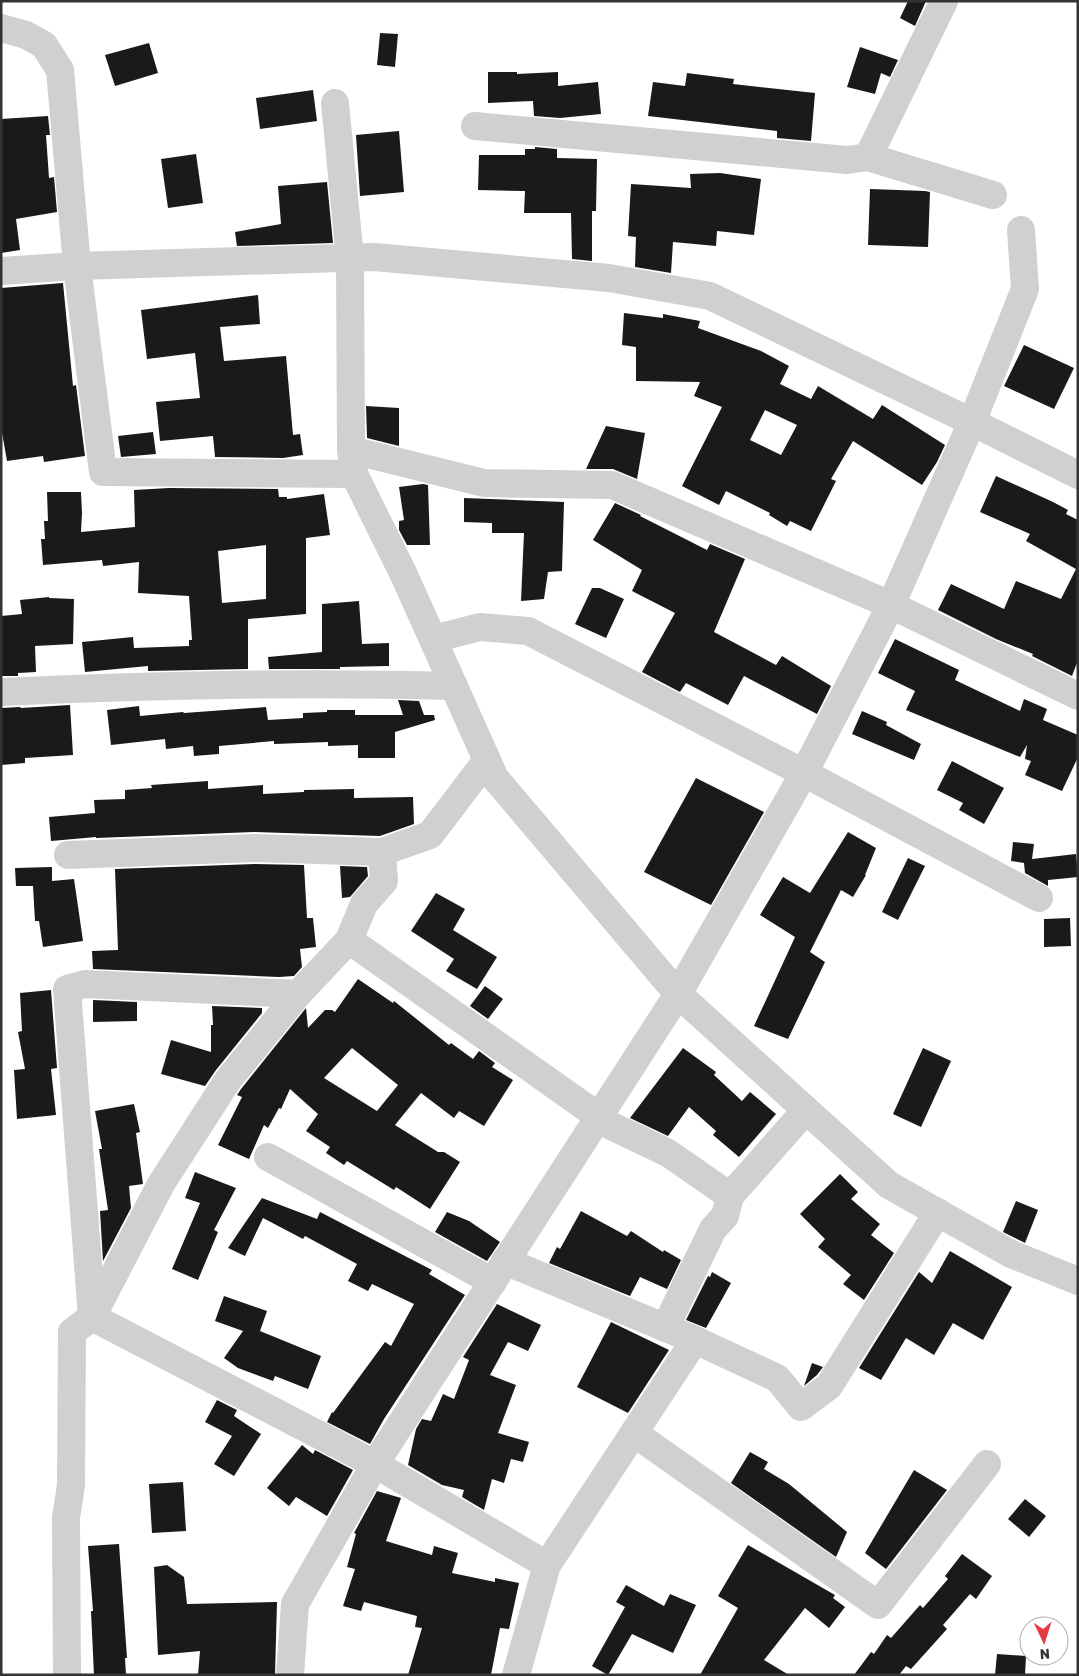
<svg xmlns="http://www.w3.org/2000/svg" width="1079" height="1676" font-family="Rubik,sans-serif">
<rect width="100%" height="100%" fill="#fff"/>
<g fill="#1a1a1a" fill-rule="evenodd">
<polygon points="908,1 926,1 915,26 900,18"/>
<polygon points="380,33 398,34 395,67 377,65"/>
<polygon points="149,43 158,73 115,86 105,55"/>
<polygon points="860,47 898,60 890,77 881,73 875,94 847,87"/>
<polygon points="488,72 517,72 517,74 558,72 558,86 598,82 601,114 560,118 534,116 533,101 488,103"/>
<polygon points="687,73 734,79 733,84 815,93 811,141 777,138 777,131 648,116 653,82 685,86"/>
<polygon points="313,90 317,121 260,129 256,98"/>
<polygon points="48,116 50,135 46,135 49,178 54,177 57,212 16,219 20,250 1,253 1,119"/>
<polygon points="399,131 404,192 360,196 356,135"/>
<polygon points="535,147 557,149 557,158 597,159 596,211 592,211 592,261 572,259 571,213 524,213 525,191 478,190 479,155 525,155 525,149 535,149"/>
<polygon points="196,154 203,203 168,208 161,159"/>
<polygon points="720,173 761,179 754,235 717,231 716,246 673,242 671,273 635,267 636,237 628,236 631,184 691,188 690,174"/>
<polygon points="327,182 333,243 237,246 235,232 281,224 278,186"/>
<polygon points="870,189 925,191 930,192 928,247 868,245"/>
<polygon points="63,283 73,386 76,385 85,456 44,462 43,456 7,461 1,427 1,288"/>
<polygon points="258,295 260,324 220,327 224,361 286,356 293,435 300,434 303,455 283,458 215,457 213,436 160,441 156,402 200,398 195,353 147,359 141,310"/>
<path d="M624,313L663,318V314L700,321L698,328L761,351L789,366L780,384L811,399L818,386L873,419L882,405L945,445L937,462L922,485L853,441L831,479L836,481L811,531L790,521L787,526L769,515L770,513L726,491L719,505L682,486L722,407L694,396L700,382L636,381V347L622,345ZM765,410L797,425L781,455L750,440Z"/>
<polygon points="1024,345 1074,368 1054,409 1004,386"/>
<polygon points="366,406 399,408 399,446 367,438"/>
<polygon points="606,426 645,433 637,479 613,469 586,469"/>
<polygon points="153,432 156,454 121,457 118,436"/>
<polygon points="996,476 1053,502 1068,510 1066,514 1078,520 1078,660 1072,676 1032,656 1033,654 996,639 938,610 951,584 1004,609 1016,581 1061,599 1076,569 1026,541 1030,534 980,512"/>
<polygon points="423,484 428,485 430,545 407,545 399,530 399,521 404,520 399,487"/>
<path d="M169,488L278,489L279,497H287V499L324,494L330,535L306,538V614L248,619V669L148,671V666L85,672L82,642L133,637L134,648L189,646V640H192L189,596L138,593L139,562L103,566L102,560L43,565L41,539H45L44,521H48L47,492H81L82,513L81,532L135,527L134,490ZM266,545V599L222,603L218,551Z"/>
<polygon points="464,498 564,502 562,571 548,572 544,599 521,601 524,533 492,533 492,523 464,522"/>
<polygon points="615,503 641,515 640,516 707,550 710,544 745,559 714,632 776,665 782,656 831,686 817,714 744,676 728,705 686,683 680,692 642,672 675,613 632,591 642,570 593,540"/>
<polygon points="592,588 600,588 624,599 606,638 575,624"/>
<polygon points="49,597 49,598 74,599 73,644 35,646 36,672 18,673 18,676 1,676 1,616 22,614 20,600"/>
<polygon points="359,601 362,644 389,643 389,666 340,667 340,669 269,669 268,657 322,652 322,604"/>
<polygon points="895,639 959,670 955,680 1020,711 1024,699 1047,709 1043,720 1078,735 1078,757 1062,791 1025,775 1031,761 1025,759 1027,745 1020,757 906,710 915,691 878,673"/>
<polygon points="398,700 419,701 424,715 434,715 435,720 395,732 395,758 358,758 358,745 328,746 328,742 274,744 274,741 219,746 219,754 194,756 193,746 166,749 165,739 111,745 107,710 139,706 140,716 183,712 184,713 266,707 268,720 303,718 303,713 327,712 327,710 355,710 355,715 403,715"/>
<polygon points="70,705 73,755 25,758 25,763 1,765 1,708 20,707 21,708"/>
<polygon points="862,711 887,722 886,725 921,744 914,760 852,734"/>
<polygon points="952,761 1004,788 984,824 959,810 963,803 937,790"/>
<polygon points="696,778 764,812 711,905 644,872"/>
<polygon points="208,781 208,789 263,785 263,794 304,792 304,790 354,789 354,798 413,797 414,824 380,836 254,832 96,838 96,837 51,841 49,817 95,813 94,800 125,799 125,790 152,788 151,785"/>
<polygon points="848,832 876,848 865,875 866,875 853,897 841,890 810,952 825,962 788,1039 754,1026 795,937 760,915 783,877 810,893"/>
<polygon points="1013,842 1034,844 1032,859 1076,854 1078,877 1048,880 1048,886 1025,873 1024,863 1011,861"/>
<polygon points="908,858 925,866 898,920 882,912"/>
<polygon points="255,864 304,865 307,918 313,918 316,947 300,949 302,967 294,976 279,977 93,969 92,951 118,950 115,869"/>
<polygon points="340,866 367,867 368,876 350,897 342,898"/>
<polygon points="52,867 52,881 74,879 83,941 43,947 39,921 35,921 33,886 16,886 15,868"/>
<polygon points="436,893 465,909 453,930 497,957 477,989 446,971 454,959 411,931"/>
<polygon points="1070,918 1071,946 1044,947 1044,919"/>
<path d="M358,979L393,1003L394,1001L449,1045L451,1043L473,1059L479,1051L495,1063L492,1067L513,1080L484,1126L459,1111L454,1118L421,1093L395,1125L438,1152H444L460,1162L430,1209L396,1187L394,1190L347,1161L344,1165L326,1153L330,1147L306,1131L318,1114L290,1089L281,1109L279,1108L268,1128L264,1125L249,1159L218,1145L242,1097L237,1095L241,1089L306,1008L308,1028L325,1010H332L335,1012ZM352,1048L398,1085L377,1111L324,1078Z"/>
<polygon points="485,986 503,999 488,1019 470,1006"/>
<polygon points="51,990 57,1068 51,1069 56,1115 17,1119 14,1070 25,1069 18,1032 22,1031 20,993"/>
<polygon points="93,1000 137,1002 137,1021 93,1022"/>
<polygon points="212,1006 262,1008 262,1013 216,1070 205,1086 161,1074 171,1040 211,1052 211,1025 213,1025"/>
<polygon points="683,1048 716,1072 714,1075 742,1101 750,1092 776,1114 739,1157 713,1135 716,1131 689,1107 668,1136 630,1118"/>
<polygon points="923,1048 951,1061 921,1127 893,1114"/>
<polygon points="134,1104 140,1132 136,1133 143,1184 129,1186 131,1208 103,1261 100,1211 108,1210 99,1149 102,1149 95,1111"/>
<polygon points="195,1172 236,1188 214,1230 218,1232 198,1280 172,1269 200,1203 185,1198"/>
<polygon points="840,1174 858,1192 851,1199 880,1224 871,1235 894,1253 864,1300 843,1284 851,1275 818,1247 825,1239 800,1214"/>
<polygon points="262,1198 317,1219 320,1212 432,1270 429,1274 465,1295 384,1419 370,1444 327,1422 332,1412 333,1413 385,1342 391,1346 414,1304 372,1284 368,1291 348,1281 357,1264 305,1236 303,1239 263,1218 245,1256 228,1248"/>
<polygon points="1016,1201 1038,1210 1025,1243 1003,1232"/>
<polygon points="581,1211 627,1236 631,1231 663,1252 664,1250 681,1260 667,1289 640,1277 630,1296 549,1263 557,1247 560,1249"/>
<polygon points="447,1212 469,1221 500,1242 487,1261 435,1232"/>
<polygon points="950,1251 1012,1287 983,1340 953,1323 934,1355 906,1338 881,1380 859,1368 919,1272 932,1283"/>
<polygon points="712,1272 731,1283 706,1328 686,1320 708,1276 710,1277"/>
<polygon points="224,1296 267,1311 260,1331 321,1356 308,1389 275,1376 273,1381 238,1368 224,1358 243,1331 215,1321"/>
<polygon points="497,1304 541,1325 528,1351 508,1342 490,1375 516,1385 498,1433 529,1442 523,1462 511,1459 504,1483 492,1479 484,1510 462,1497 464,1490 442,1485 408,1465 416,1429 422,1419 431,1421 443,1394 454,1399 469,1360 463,1357"/>
<polygon points="611,1322 669,1350 628,1413 577,1387"/>
<polygon points="812,1363 823,1367 817,1375 804,1386"/>
<polygon points="217,1400 237,1410 234,1416 261,1434 234,1476 214,1464 232,1436 205,1422"/>
<polygon points="302,1445 313,1454 315,1450 353,1470 327,1516 296,1497 289,1506 267,1488"/>
<polygon points="750,1452 768,1462 764,1469 789,1484 847,1532 836,1557 731,1483"/>
<polygon points="914,1470 947,1490 886,1569 865,1553"/>
<polygon points="183,1482 186,1531 152,1533 149,1484"/>
<polygon points="377,1491 401,1498 386,1541 432,1555 434,1546 458,1553 452,1573 495,1582 495,1578 519,1583 509,1629 500,1628 491,1675 408,1675 422,1628 415,1627 417,1616 364,1602 361,1611 343,1606 355,1569 347,1567 356,1534 354,1533"/>
<polygon points="1025,1499 1046,1516 1029,1537 1008,1519"/>
<polygon points="119,1544 127,1658 125,1658 126,1675 94,1675 91,1611 93,1611 88,1546"/>
<polygon points="748,1545 835,1595 833,1598 845,1607 829,1628 805,1608 764,1660 789,1675 700,1675 738,1608 718,1596"/>
<polygon points="962,1554 992,1576 976,1599 970,1594 943,1625 947,1629 911,1669 906,1666 899,1675 854,1675 871,1652 874,1654 887,1635 891,1638 920,1605 923,1608 948,1579 945,1576"/>
<polygon points="167,1565 184,1577 187,1604 277,1602 275,1675 198,1675 200,1651 158,1655 154,1567"/>
<polygon points="626,1585 664,1606 670,1594 696,1605 673,1653 632,1634 608,1675 592,1666 625,1607 616,1602"/>
<polygon points="997,1654 1026,1656 1025,1675 995,1675"/>
</g>
<g fill="none" stroke-linecap="round" stroke-linejoin="round">
<g stroke="#d0d0d0" stroke-width="28">
<polyline points="1,28 26,35 44,45 60,70 77,266 103,472 354,474"/>
<polyline points="335,103 350,259 351,450 354,474 404,575 495,778 678,994 889,1185 1011,1254 1078,1281"/>
<polyline points="475,126 847,160 868,157 993,195"/>
<polyline points="868,157 944,1"/>
<polyline points="1,271 77,266 374,257 609,278 710,296 972,422 1078,475"/>
<polyline points="351,450 484,483 612,485 891,605 1078,696"/>
<polyline points="433,639 480,627 528,631 804,773 1039,898"/>
<path d="M1,692C152,685 303,682 454,686"/>
<polyline points="68,855 255,848 382,852 430,835 487,760"/>
<polyline points="349,940 598,1116 597,1119 668,1153 730,1196"/>
<polyline points="298,994 85,984 67,989 92,1317 375,1464 547,1565"/>
<polyline points="268,1157 493,1282"/>
<polyline points="505,1261 695,1340 777,1378 801,1407 829,1386 938,1212"/>
<polyline points="665,1328 713,1229 725,1216 730,1196 806,1110"/>
<polyline points="634,1433 878,1605 987,1464"/>
<polyline points="67,1675 66,1518 71,1485 72,1332 92,1317 161,1184 228,1080 298,994 349,940 364,904 384,881 382,852"/>
<polyline points="290,1675 295,1604 375,1464 678,994 804,773 891,605 972,422 1025,289 1021,230"/>
<polyline points="516,1675 547,1565 695,1340"/>
</g>
</g>
<rect width="1079" height="1676" fill="none" stroke="#333333" stroke-width="5"/>
<g transform="translate(1044 1641) rotate(176)"><circle r="24" fill="#ffffff" stroke="#adadad"/>
<path d="M0-4L9 19L0 12L-9 19Z" fill="#e63946"/>
<text y="-8" font-size="14" font-weight="bold" text-anchor="middle" fill="#333333">N</text>
</g>
</svg>
